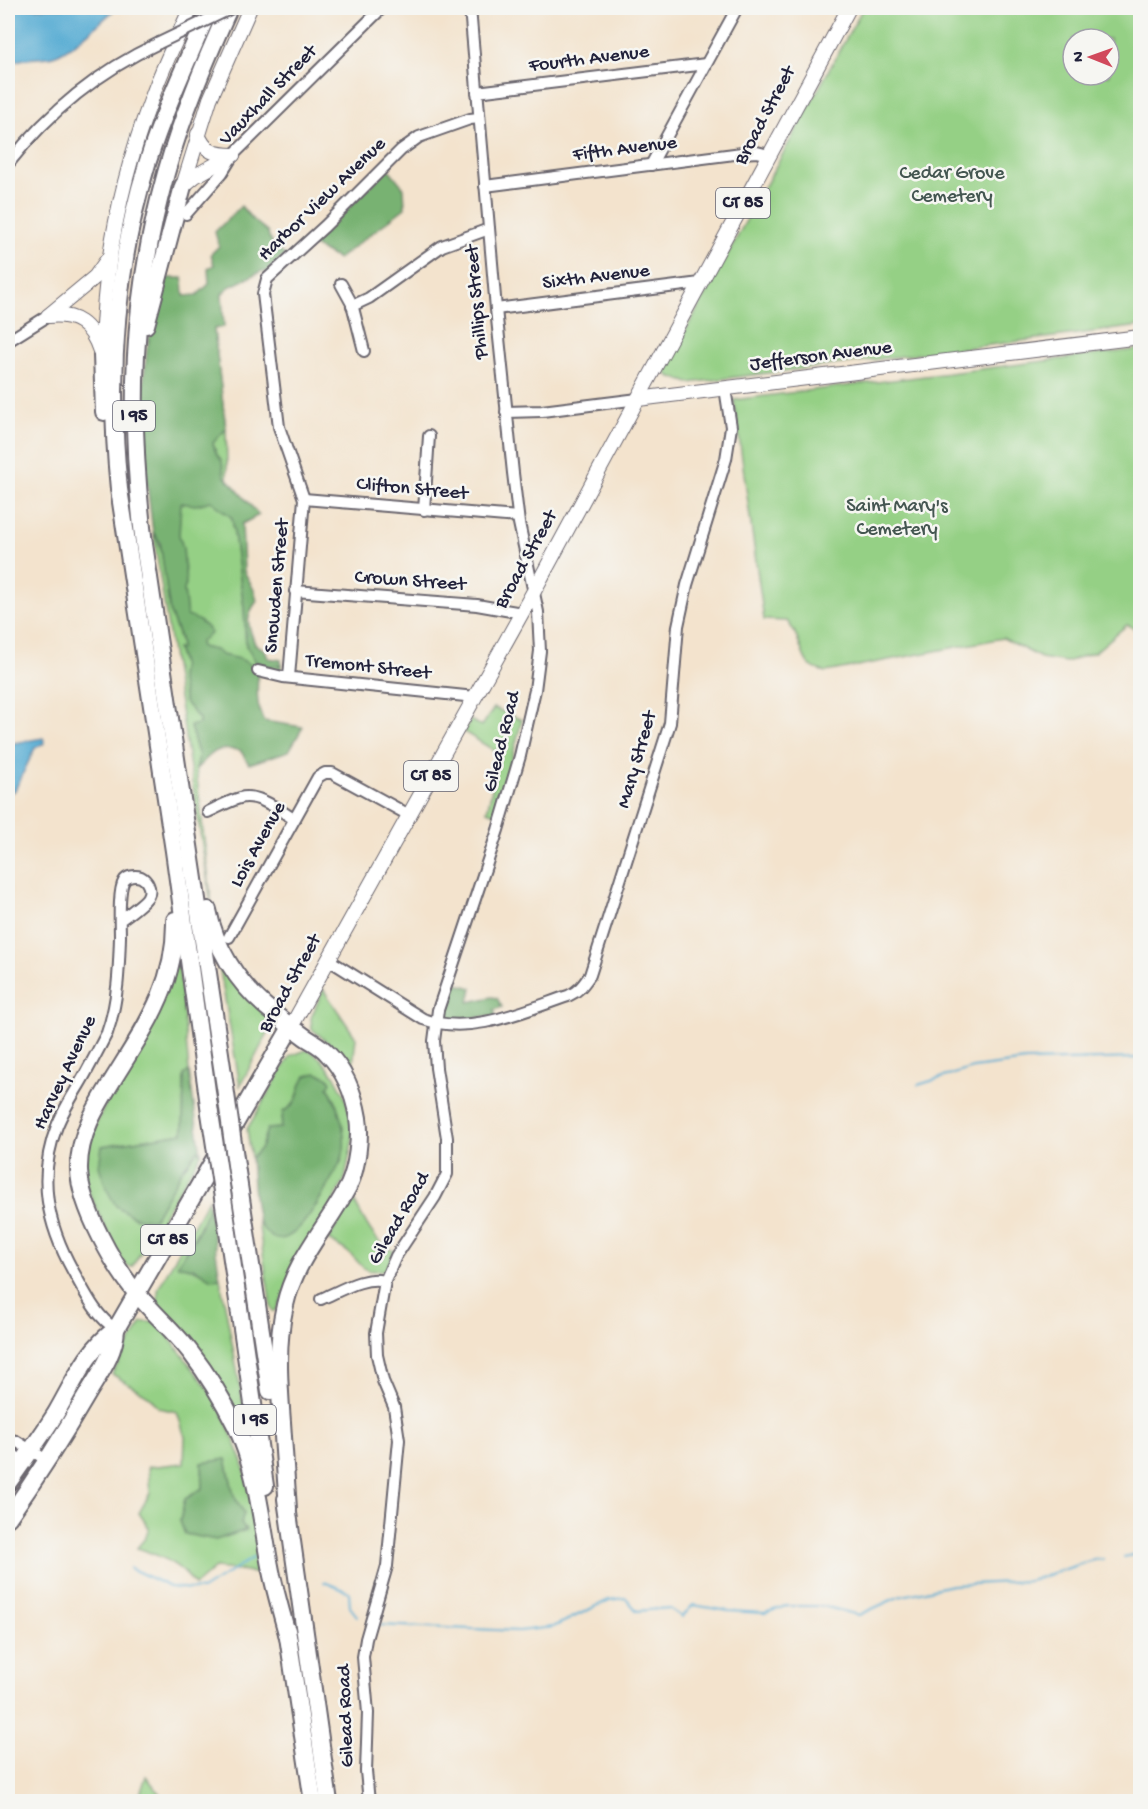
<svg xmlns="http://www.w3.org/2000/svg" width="1148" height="1809" font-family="'Gochi Hand',sans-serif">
<rect width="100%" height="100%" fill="#f6f6f2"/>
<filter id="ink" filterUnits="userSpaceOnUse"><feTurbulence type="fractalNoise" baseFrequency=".0167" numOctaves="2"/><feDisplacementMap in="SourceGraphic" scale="12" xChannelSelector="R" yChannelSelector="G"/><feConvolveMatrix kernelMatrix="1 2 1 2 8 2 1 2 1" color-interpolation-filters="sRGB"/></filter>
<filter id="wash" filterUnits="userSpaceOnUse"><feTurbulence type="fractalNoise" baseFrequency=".008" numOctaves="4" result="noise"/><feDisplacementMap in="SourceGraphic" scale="24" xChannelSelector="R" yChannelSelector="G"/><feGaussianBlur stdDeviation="1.35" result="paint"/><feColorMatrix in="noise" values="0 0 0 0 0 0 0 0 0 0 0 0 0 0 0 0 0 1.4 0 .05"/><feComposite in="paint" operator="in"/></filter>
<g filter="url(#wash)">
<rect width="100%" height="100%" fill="#f3e3cd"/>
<g fill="#95d085" stroke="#5c7960" stroke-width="1.5" fill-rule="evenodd">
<path d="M863,8H1140V326L689,383L669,376L664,370ZM1073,39H1109V75H1073Z"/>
<polygon points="209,293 226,429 228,505 230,516 232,518 244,608 246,646 278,666 281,665 281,671 258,674 190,665 174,488"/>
<path d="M1140,349V631L1127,625L1095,652L1066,662L1041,658L1003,638L826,672C803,668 805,656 797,638C795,632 791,626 787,621L764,620L734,400Z"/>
<path d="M153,532C167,554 164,585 170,611C173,624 180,635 181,648L177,649L182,664L180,677L185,702L199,719V724L190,727L199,756L196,769L212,908Z"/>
<polygon points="494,708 522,720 497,815 487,811 500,754 464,732 470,720 482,726"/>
<polygon points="218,959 267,1017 270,1029 240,1086"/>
<polygon points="176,961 179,967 189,1071 184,1075 183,1133 103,1146 134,1217 149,1220 154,1219 182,1170 199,1149 201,1154 132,1267 127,1266 117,1253 87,1188 85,1167 90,1136"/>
<polygon points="323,989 356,1038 353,1063 347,1062 331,1045 312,1029 311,1018"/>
<path d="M306,1050L312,1052L321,1059L334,1075L344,1094L350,1114L353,1138L345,1179L276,1311H273L271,1307L258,1221L267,1233L316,1206L342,1160L344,1146L336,1101L328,1087L301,1084C297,1098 296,1104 283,1112L281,1128L267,1130L261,1148L251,1158L247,1129L290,1056Z"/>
<path d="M208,1199C211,1222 184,1245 179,1266C195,1265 205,1279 220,1278L249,1435H245L158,1305V1291L159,1287Z"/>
<path d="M353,1199C364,1218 373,1243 394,1251L386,1270C358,1273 367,1268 349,1253C343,1248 335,1244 328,1240Z"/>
<path d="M142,1322H152L161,1327L217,1400L243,1462L263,1560L257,1574L246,1571L215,1568L195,1585C179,1563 161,1556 137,1548L146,1537L149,1528L139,1513L150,1493L148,1467L184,1463L185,1437L177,1412L159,1408L150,1397L112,1374ZM226,1459L234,1496L244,1513L240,1523L246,1529L185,1534L180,1521L185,1499L203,1488L202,1464Z"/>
<polygon points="146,1776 165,1801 138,1801"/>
</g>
<g fill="#78b272" stroke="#4d6a56" stroke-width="1.5">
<polygon points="388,168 404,188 405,208 338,259 312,245"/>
<path d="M241,206L252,219L267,231L270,239L276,248L285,255L266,272L262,271L229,287L222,294L224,327L214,329L226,429L213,443L216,453L222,461L224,476L234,486L259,515L242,524L244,571L254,590L257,601C244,619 248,624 255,644L265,650L268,658L281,660V665L269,666L256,662L246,646L244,608L232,518L211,501L196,505L181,503L179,535L183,548L186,584L184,590L187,616C198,618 205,624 211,633L200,642L201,647L215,650L222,655L240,659L250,664L258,674C257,690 256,707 264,721L303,727L289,751L249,764L240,750C214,747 214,751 196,769L199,756L190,726L199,724V719L185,702L180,677L182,664L177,648H181L180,638L170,613L160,542L153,532L144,459L142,398L147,349L162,278H183L184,296L197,295L209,284L208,268L214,265L211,254L219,246L215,232Z"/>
<polygon points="452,982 472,988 469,1002 492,997 497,998 502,1007 494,1010 496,1016 452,1020 442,1015 442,1011"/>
<polygon points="189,1071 201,1154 198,1150 182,1170 154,1219 149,1220 134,1217 116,1206 106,1188 99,1166 102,1146 183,1133 184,1075"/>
<path d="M316,1073L328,1077L331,1082L328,1087C338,1104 346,1129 344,1149C342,1164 332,1177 325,1190C313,1211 282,1267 259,1222C254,1213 252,1171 251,1158L261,1148L267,1129L281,1128L283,1112L292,1106L297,1098L301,1084L306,1076Z"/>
<polygon points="209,1206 220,1278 211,1279 196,1269 177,1265 195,1238"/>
<polygon points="226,1459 234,1496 244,1513 241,1523 246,1530 216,1540 185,1534 180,1521 185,1499 203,1488 202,1463"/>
</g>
<g fill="#56acd3" stroke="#3c6787" stroke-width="1.5">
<path d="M8,8H114L113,11C100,23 68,53 53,56C37,60 22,56 8,65Z"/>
<polygon points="43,738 45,743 35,748 15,790 8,794 8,744"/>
</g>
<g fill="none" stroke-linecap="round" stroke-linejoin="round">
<g stroke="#56acd3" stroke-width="2">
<polyline points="918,1085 973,1068 1026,1061 1140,1058"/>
<polyline points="1124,1557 1140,1553"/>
<polyline points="130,1568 170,1587 202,1590 254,1557"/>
<polyline points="324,1582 349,1592 350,1607 357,1616"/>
<polyline points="378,1625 519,1631 553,1627 609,1600 626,1598 637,1611 669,1608 682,1617 693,1605 729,1611 765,1613 786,1606 823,1606 859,1615 898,1597 952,1585 1029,1581 1093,1560 1103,1559"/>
</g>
</g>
</g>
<g filter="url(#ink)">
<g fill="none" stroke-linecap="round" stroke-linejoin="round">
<defs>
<g id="minor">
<polyline points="477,92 706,64"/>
<path d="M8,164C48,113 99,71 159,43"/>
<polyline points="651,165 737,8"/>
<polyline points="485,186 742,153 757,152 769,155"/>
<polyline points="186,214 222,173 233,155 382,8"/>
<polyline points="341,284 352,304 364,351"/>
<polyline points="352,306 369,298 442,246 489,229"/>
<polyline points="496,309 700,283"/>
<polyline points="8,341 48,316"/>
<polyline points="506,412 542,411 638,399"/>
<polyline points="304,499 518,517"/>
<polyline points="424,510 429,436"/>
<polyline points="295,591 477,605 522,613"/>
<polyline points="258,671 283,677 475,697"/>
<polyline points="289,677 304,499 279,427 263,294 267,279 325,226 401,150 419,137 470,119 479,118"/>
<path d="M208,812C219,807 229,801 240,798C258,793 279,810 294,819"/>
<polyline points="229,937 318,777 325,773 332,773 409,815"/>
<path d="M329,960L423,1019C471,1036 523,1011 568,996C579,991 583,985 590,975L670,723L678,626L687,585L726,459L731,427L725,388"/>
<path d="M321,1299C340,1291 365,1275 385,1281"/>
<path d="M116,1329C95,1316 85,1292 73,1271C47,1224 37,1177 57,1126C63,1111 71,1098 79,1085C89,1068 98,1050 107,1033C118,1002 119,969 120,937C120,924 118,891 124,881C127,876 135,875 141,877C147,880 152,889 148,896C146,901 126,916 120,920"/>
<polyline points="8,1439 16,1441 48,1461"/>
<polyline points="8,1448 16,1457 20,1465"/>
<polyline points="369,1802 366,1771 368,1713 363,1657 366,1639 387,1566 399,1440 394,1407 383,1381 377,1355 376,1333 385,1281 396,1256 435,1197 447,1174 447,1138 436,1068 434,1041 438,1010 498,830 520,756 535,690 540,651 538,612 519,523 513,473 496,309 470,8"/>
</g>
<g id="major">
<path d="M198,134C204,151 215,155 233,155"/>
<polyline points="183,186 210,99 250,8"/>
<polyline points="183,186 195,176 233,155"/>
<polyline points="48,316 95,277 107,260"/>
<path d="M48,316C76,313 91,324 100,351"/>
<path d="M102,355C103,267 120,182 151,100C162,68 177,38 191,8"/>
<polyline points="638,399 1140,337"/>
<polyline points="291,1027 534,591 849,8"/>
</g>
<g id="highway">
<polyline points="146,325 183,186"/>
<polyline points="102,355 104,412"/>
<path d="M208,910C215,947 237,982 265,1006C278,1017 291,1027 305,1037C312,1042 321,1046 327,1053C344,1070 354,1094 358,1118C361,1137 357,1167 349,1185C328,1226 295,1259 285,1305C276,1344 279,1382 282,1422C284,1451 286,1480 288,1509"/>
<path d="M175,920C176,984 146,1026 114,1078C96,1107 78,1136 79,1170C80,1206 115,1269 139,1296C155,1315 175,1332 191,1353C208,1375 223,1400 236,1426C258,1472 261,1522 271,1571C276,1595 283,1618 289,1641"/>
<path d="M225,1087L144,544C128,416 131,298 166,173C182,116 205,62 229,8"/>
<path d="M210,1113L174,851L119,489C108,380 115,268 147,164C164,110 188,59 210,8"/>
<polyline points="237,1172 270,1391"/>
<polyline points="223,1198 265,1486"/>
<path d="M8,1483C24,1460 41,1437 56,1413C73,1384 87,1349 116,1329L291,1027"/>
<polyline points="286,1499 329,1802"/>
<path d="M8,1518C37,1477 63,1436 88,1393C100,1373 115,1353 116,1329"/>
<polyline points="287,1630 313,1802"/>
</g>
</defs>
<use href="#minor" stroke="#6b666e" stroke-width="14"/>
<use href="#major" stroke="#6b666e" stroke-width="16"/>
<use href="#highway" stroke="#6b666e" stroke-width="20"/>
<use href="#minor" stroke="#fff" stroke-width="10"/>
<use href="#major" stroke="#fff" stroke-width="14"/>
<use href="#highway" stroke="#fff" stroke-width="16"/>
<defs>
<polyline id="minor-bridge" points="159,43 232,8"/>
<g id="highway-bridge">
<polyline points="225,1087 237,1172"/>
<polyline points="210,1113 223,1198"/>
</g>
</defs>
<use href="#minor-bridge" stroke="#6b666e" stroke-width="14" stroke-linecap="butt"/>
<use href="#highway-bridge" stroke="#6b666e" stroke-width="20" stroke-linecap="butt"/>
<use href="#minor-bridge" stroke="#fff" stroke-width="10"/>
<use href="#highway-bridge" stroke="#fff" stroke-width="16"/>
</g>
</g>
<g text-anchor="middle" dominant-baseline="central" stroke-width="5" stroke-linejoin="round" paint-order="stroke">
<g fill="#f6f6f2" stroke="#626272" stroke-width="1.5">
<rect x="716" y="188" width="54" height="30" rx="4.5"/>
<rect x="113" y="401" width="42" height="30" rx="4.5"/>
<rect x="404" y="761" width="54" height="30" rx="4.5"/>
<rect x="141" y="1225" width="54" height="30" rx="4.5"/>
<rect x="234" y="1405" width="42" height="30" rx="4.5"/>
</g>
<g font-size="18" font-weight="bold" fill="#22223b">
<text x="743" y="203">CT 85</text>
<text x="134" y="416">I 95</text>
<text x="431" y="776">CT 85</text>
<text x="168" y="1240">CT 85</text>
<text x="255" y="1420">I 95</text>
</g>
<g font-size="20" fill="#22223b" stroke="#f6f6f2">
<text transform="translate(589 60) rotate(-7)">Fourth Avenue</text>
<text transform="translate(269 96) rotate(-46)">Vauxhall Street</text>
<text transform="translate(766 116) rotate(-62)">Broad Street</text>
<text transform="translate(625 150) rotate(-7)">Fifth Avenue</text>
<text transform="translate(323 200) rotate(-44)">Harbor View Avenue</text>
<text transform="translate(596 278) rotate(-7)">Sixth Avenue</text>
<text transform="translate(478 302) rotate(-95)">Phillips Street</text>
<text transform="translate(821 357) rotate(-7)">Jefferson Avenue</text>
<text transform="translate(412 490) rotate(5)">Clifton Street</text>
<text transform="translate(527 560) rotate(-61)">Broad Street</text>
<text transform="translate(410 582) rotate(4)">Crown Street</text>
<text transform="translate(278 586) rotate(-85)">Snowden Street</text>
<text transform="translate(368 668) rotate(6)">Tremont Street</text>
<text transform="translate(503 742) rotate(-76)">Gilead Road</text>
<text transform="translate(638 760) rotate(-74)">Mary Street</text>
<text transform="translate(259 845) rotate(-61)">Lois Avenue</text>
<text transform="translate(291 984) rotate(-61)">Broad Street</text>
<text transform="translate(66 1073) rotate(-65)">Harvey Avenue</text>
<text transform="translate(400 1219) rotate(-60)">Gilead Road</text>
<text transform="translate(347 1716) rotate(-92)">Gilead Road</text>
</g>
<g font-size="20" fill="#445651" stroke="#f6f6f2">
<text x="952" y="174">Cedar Grove<tspan x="952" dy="23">Cemetery</tspan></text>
<text x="897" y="507">Saint Mary's<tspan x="897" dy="23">Cemetery</tspan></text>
</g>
</g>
<rect width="1148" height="1809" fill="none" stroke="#f6f6f2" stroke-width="30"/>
<g transform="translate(1091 57) rotate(271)"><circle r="28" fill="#f6f6f2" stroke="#a1a1a9" stroke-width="1.5"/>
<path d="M0-4.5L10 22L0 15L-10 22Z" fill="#d1495b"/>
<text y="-9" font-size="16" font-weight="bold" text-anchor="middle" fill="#22223b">N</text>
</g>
</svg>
